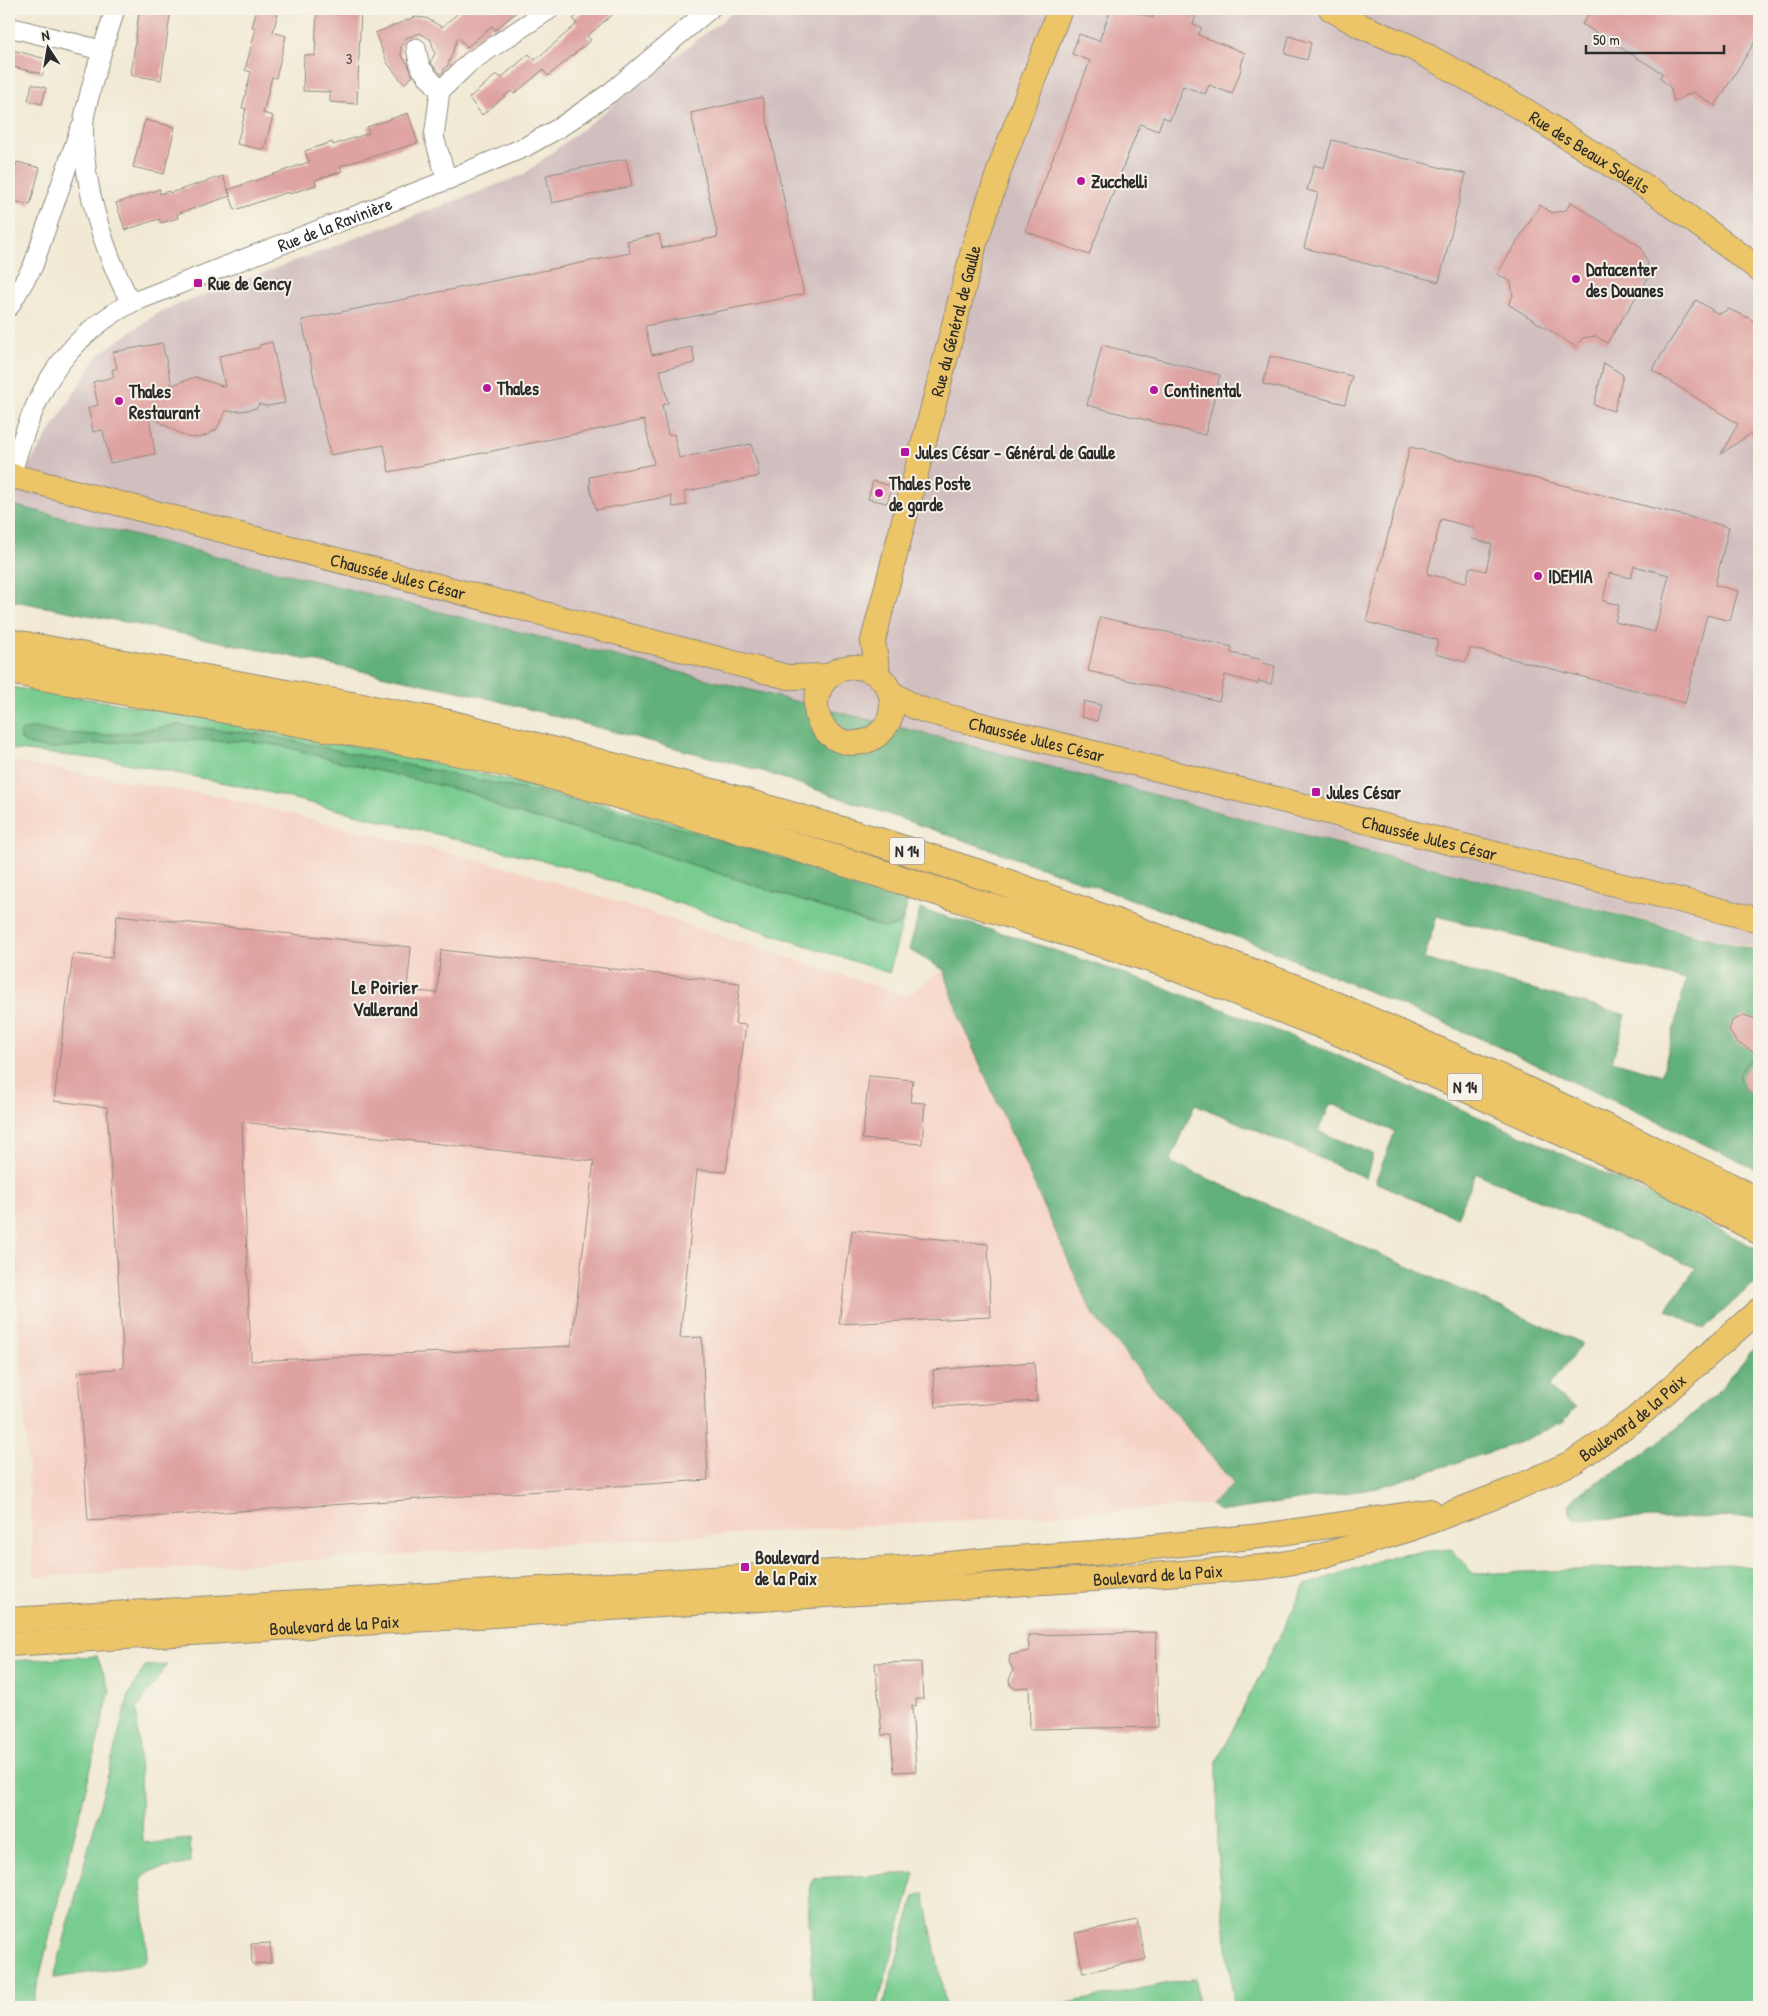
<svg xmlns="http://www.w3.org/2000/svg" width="1768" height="2016" font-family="'Patrick Hand',sans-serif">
<rect width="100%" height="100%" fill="#f7f3e8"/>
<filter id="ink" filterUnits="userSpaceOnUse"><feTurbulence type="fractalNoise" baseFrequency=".02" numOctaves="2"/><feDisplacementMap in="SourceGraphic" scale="10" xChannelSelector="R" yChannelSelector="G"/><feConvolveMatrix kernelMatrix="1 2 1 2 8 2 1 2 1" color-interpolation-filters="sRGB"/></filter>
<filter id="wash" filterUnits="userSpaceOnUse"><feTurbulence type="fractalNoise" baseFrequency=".0096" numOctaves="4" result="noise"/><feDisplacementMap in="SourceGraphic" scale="20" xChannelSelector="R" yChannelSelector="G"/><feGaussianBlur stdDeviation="1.12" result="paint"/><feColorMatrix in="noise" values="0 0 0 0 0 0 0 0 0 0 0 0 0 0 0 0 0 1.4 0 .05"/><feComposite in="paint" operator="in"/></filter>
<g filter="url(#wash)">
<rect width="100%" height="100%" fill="#f1e9d3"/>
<polygon fill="#f6d2c5" points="9,761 221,797 518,870 907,996 944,969 961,1022 1093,1315 1233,1483 1211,1505 34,1577 9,1150"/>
<polygon fill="#d1bfbf" points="737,9 1759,9 1759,949 1315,838 946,739 9,504 9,497 98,355 159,312 523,175"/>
<g fill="#78cc90" stroke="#527c5e">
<polygon points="9,687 249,723 476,772 629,810 909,890 907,905 905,899 568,799 265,735 177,725 134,732 101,735 57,733 36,728 48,749 116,742 160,740 247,741 283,746 334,760 475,794 505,810 639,847 884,928 897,926 904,917 889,973 569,867 250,788 117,761 9,749"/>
<polygon points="1451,1549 1474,1574 1727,1564 1759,1568 1759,2007 1234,2007 1218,1868 1217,1761 1305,1585 1399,1554"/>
<polygon points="97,1656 110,1690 32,2007 9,2007 9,1661"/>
<polygon points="167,1665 137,1709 143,1842 152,1843 190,1839 191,1863 149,1871 144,1875 141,1882 147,1957 146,1961 139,1965 54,1978 129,1695 145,1666"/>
<polygon points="915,1873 877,2007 814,2007 808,1902 813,1878"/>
<polygon points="924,1893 946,2007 883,2007 915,1896"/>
<polygon points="1195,1978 1198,2007 1047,2007"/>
</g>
<g fill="#62b07a" stroke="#466e52" fill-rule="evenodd">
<path d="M9,504L946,739L1315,838L1759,951V1171L1663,1124L1490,1043L1257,944L1021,860L762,771L472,694L135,624L9,600ZM1437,916L1686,980L1662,1075L1612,1061L1626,1015L1424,959Z"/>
<path d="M177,725L265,735L568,799L665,824L893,892C911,904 909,909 897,926L884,928L639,847L505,810L475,794L334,760L283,746L247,741L160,740L116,742L48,749L30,745L23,742L19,735L22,730L36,728L57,733L101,735L134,732Z"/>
<polygon points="920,909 1009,935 1116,971 1212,1005 1323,1049 1550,1148 1652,1195 1759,1250 1759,1278 1704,1329 1666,1309 1696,1268 1476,1173 1457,1218 1375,1182 1395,1132 1331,1103 1318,1131 1373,1154 1366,1178 1195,1104 1170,1162 1582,1343 1549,1387 1558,1396 1576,1407 1564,1421 1521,1442 1377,1488 1220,1512 1211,1505 1233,1483 1093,1315 961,1022 944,970 909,950"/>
<polygon points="1759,1342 1759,1517 1575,1519 1570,1513 1569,1505 1577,1495 1637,1458 1681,1425 1721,1388"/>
</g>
<g id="blocks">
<g fill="#dea2a1" fill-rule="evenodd">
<polygon points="153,9 171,9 161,80 131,75 139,12 152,14"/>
<polygon points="257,9 279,9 273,32 286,36 276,78 272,77 263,113 273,116 264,150 237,144 246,109 242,108 251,72 245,70 256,28 252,27"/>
<polygon points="317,9 361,9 357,104 330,102 330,92 303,91 304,55 315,56"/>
<polygon points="463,9 520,9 495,30 492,26 467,47 458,37 448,65 441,74 430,62 435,54 431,40 420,33 406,38 401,46 401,55 408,64 413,76 404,84 388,64 375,33 415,17 426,18 442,27"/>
<polygon points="586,9 619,9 587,36 591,40 548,76 543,70 514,94 511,91 482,115 469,98 497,74 501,78 529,54 535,60 577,24 573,19"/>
<polygon points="1111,9 1128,9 1153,18 1153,9 1198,9 1193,24 1202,28 1198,35 1245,53 1241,66 1242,67 1232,94 1209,85 1205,94 1183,86 1170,120 1163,117 1158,131 1140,124 1089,255 1025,231 1090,61 1072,54 1079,34 1099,41"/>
<polygon points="1592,9 1759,9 1759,35 1715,106 1693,92 1674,102 1670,87 1660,78 1662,73 1582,24"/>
<polygon points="1289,36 1311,43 1307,60 1285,54"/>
<polygon points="9,49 46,59 42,74 9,66"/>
<polygon points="32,84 46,88 42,104 28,101"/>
<polygon points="762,97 804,294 645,326 652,355 692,347 695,363 660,370 668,403 662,405 668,435 674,434 679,458 751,444 759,470 757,470 759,476 684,492 687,505 673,507 671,496 596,510 589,484 591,484 589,477 654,464 644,420 389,472 384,445 330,455 302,320 630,253 627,241 659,234 662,248 718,237 691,113"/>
<polygon points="408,113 418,143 340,166 342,171 315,180 316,185 289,194 288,192 235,210 228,190 309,162 305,151 332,142 333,145 369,133 367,127"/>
<polygon points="145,120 175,127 164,174 133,167"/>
<polygon points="1332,140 1466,174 1439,282 1304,248 1318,193 1307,190 1314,165 1324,168"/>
<polygon points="626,159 632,186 552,203 546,175"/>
<polygon points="17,162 40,168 30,205 9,200"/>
<polygon points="223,176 230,196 177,214 178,218 161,223 159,219 125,230 116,203 160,189 159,194 169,191 170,193"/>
<polygon points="1571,202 1641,247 1648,264 1644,271 1650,275 1607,343 1596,336 1582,338 1576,347 1508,304 1513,296 1511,282 1497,274 1540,205 1552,213 1566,210"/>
<polygon points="1696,300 1719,314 1729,309 1759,323 1759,440 1750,434 1721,454 1738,424 1652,370"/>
<polygon points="272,342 285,403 267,406 259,404 257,408 242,411 226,411 216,430 205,436 198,438 187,437 181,434 149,416 155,454 110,463 103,430 93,432 88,408 98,405 93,382 114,377 112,370 117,368 113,352 162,343 172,385 195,377 225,387 219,356 259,348 260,345"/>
<polygon points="1102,345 1220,375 1205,435 1087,405"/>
<polygon points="1270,356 1352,376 1345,404 1263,384"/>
<polygon points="1604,363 1623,375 1614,411 1594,405"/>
<path d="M1410,447L1729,527L1715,585L1738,591L1730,621L1707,615L1685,703L1470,648L1466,662L1435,654L1438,640L1366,622ZM1441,519L1475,528L1472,539L1492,544L1486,571L1470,567L1466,583L1427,574ZM1634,566L1669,575L1655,632L1615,622L1619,605L1603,601L1609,573L1631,578Z"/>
<polygon points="873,481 892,486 887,503 868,499"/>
<polygon points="1100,617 1232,647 1231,653 1264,660 1263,663 1275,666 1271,684 1258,681 1258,684 1225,675 1219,701 1088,671"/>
<polygon points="1084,701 1101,705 1097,721 1081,717"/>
<path d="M117,915L411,947L407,990L437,993L441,950L740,983L735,1024L746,1025L726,1172L697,1170L680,1338L702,1337L708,1480L88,1521L78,1372L124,1368L107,1107L54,1101L73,954L112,958ZM242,1122L594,1161L571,1346L251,1361Z"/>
<polygon points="1744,1015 1759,1020 1759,1100 1745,1088 1742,1076 1758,1054 1736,1042 1729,1030 1732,1021"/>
<polygon points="869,1076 913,1080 910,1102 925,1103 922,1144 862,1139"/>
<polygon points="852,1230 988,1244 991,1317 839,1324"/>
<polygon points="1034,1362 1037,1401 936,1407 933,1370"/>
<polygon points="1156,1632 1158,1727 1030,1729 1029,1687 1014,1688 1010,1685 1009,1680 1013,1670 1009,1662 1010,1655 1029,1651 1028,1635"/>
<polygon points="921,1662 923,1699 916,1699 916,1706 912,1706 916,1771 894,1772 891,1735 882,1735 875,1663"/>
<polygon points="1137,1920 1146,1959 1083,1973 1075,1933"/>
<polygon points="270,1943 271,1963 252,1964 251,1944"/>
</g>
</g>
</g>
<g filter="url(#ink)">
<use href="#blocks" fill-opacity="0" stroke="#8e8a7f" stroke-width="1"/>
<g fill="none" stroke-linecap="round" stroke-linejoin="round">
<defs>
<g id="minor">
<path d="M115,9C107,37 97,64 90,93C88,101 85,111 84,119C80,179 103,250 131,303"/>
<polyline points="9,27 101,50"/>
<polyline points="416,48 420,67 440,91"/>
<polyline points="447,180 434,137 440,91 470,62 550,9"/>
<polyline points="9,307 33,266 80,129"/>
<path id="s1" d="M11,476C32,400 58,342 131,303L447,180L525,147L559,128L611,92L710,9"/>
</g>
<g id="major">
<path id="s2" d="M1331,9L1361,26L1413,48L1521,108L1657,194L1759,269"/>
<path id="s3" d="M9,475L788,677L829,676"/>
<circle cx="854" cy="705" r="38"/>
<path id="s4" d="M878,674L873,641L975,243L1002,162L1060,9"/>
<path id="s5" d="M890,692L913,706L926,711L1759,920"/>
<polyline points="9,1620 918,1567 1000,1559 1093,1553 1261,1536 1430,1511"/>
<path id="s6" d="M9,1644L1094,1579L1264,1567L1311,1559L1410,1529L1512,1490L1573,1462L1634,1420L1759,1310"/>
</g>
<g id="highway">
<polyline points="9,643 449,724 716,794 879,842 995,879 1299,990 1488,1073 1722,1183 1759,1203"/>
<polyline points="9,670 442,748 512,764 723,824 1163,962 1326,1026 1440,1076 1651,1172 1759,1230"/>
</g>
</defs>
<use href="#minor" stroke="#8e8a7f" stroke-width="21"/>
<use href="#major" stroke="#8e8a7f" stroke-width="26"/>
<use href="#highway" stroke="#8e8a7f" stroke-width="30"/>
<use href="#minor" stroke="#fff" stroke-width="19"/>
<use href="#major" stroke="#edc569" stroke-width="24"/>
<use href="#highway" stroke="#edc569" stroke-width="28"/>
</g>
</g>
<g fill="#b5179e" stroke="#f7f3e8" stroke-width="2">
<circle cx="1081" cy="181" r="5"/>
<circle cx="1576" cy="279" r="5"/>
<rect x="193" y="278" width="10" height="10" rx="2.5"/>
<circle cx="487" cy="388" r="5"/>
<circle cx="1154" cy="390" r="5"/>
<circle cx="119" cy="401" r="5"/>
<rect x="900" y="447" width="10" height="10" rx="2.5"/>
<circle cx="879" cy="493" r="5"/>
<circle cx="1538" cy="576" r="5"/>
<rect x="1311" y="787" width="10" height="10" rx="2.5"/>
<rect x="740" y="1562" width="10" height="10" rx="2.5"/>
</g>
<g text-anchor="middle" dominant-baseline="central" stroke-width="4" stroke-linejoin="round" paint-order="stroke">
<g font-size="15" fill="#584948">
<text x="349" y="58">3</text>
</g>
<g fill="#f7f3e8" stroke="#686764" stroke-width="1">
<rect x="889.5" y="837.5" width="35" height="27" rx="4"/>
<rect x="1447.5" y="1073.5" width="35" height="27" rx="4"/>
</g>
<g font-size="16" font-weight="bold" fill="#2b2b2b">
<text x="907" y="851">N 14</text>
<text x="1465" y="1087">N 14</text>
</g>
<g font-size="18" fill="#2b2b2b" stroke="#f7f3e8">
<text stroke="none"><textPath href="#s2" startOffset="296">Rue des Beaux Soleils</textPath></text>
<text stroke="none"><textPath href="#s1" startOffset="436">Rue de la Ravinière</textPath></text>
<text stroke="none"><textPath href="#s4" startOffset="364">Rue du Général de Gaulle</textPath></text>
<text stroke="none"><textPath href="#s3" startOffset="402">Chaussée Jules César</textPath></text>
<text stroke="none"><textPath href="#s5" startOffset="155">Chaussée Jules César</textPath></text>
<text stroke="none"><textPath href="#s5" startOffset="560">Chaussée Jules César</textPath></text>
<text stroke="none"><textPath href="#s6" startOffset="1659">Boulevard de la Paix</textPath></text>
<text stroke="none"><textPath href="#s6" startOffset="1151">Boulevard de la Paix</textPath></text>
<text stroke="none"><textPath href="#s6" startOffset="326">Boulevard de la Paix</textPath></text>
</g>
<g font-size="18" font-weight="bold" fill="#2b2b2b" stroke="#f7f3e8" text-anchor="start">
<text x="1091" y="181">Zucchelli</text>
<text x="1586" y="269">Datacenter<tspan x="1586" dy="21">des Douanes</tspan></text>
<text x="208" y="283">Rue de Gency</text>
<text x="497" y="388">Thales</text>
<text x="1164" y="390">Continental</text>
<text x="129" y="391">Thales<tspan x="129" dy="21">Restaurant</tspan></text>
<text x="915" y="452">Jules César - Général de Gaulle</text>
<text x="889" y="483">Thales Poste<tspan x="889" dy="21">de garde</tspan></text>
<text x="1548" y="576">IDEMIA</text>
<text x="1326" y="792">Jules César</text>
<text x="755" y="1557">Boulevard<tspan x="755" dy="21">de la Paix</tspan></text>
</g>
<g font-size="19" font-weight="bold" fill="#2b2b2b" stroke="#f7f3e8">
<text x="385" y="987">Le Poirier<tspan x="385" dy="22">Vallerand</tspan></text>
</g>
</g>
<rect width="1768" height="2016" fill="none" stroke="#f7f3e8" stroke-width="30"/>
<g transform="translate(48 48) rotate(348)" stroke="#f7f3e8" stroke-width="4" paint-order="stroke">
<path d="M0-4L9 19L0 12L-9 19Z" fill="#2b2b2b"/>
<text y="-8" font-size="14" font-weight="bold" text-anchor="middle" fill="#2b2b2b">N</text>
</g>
<path d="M1586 45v8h138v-8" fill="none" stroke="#2b2b2b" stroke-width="2.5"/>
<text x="1593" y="45" font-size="15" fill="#2b2b2b" stroke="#f7f3e8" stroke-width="4" paint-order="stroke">50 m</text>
</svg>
